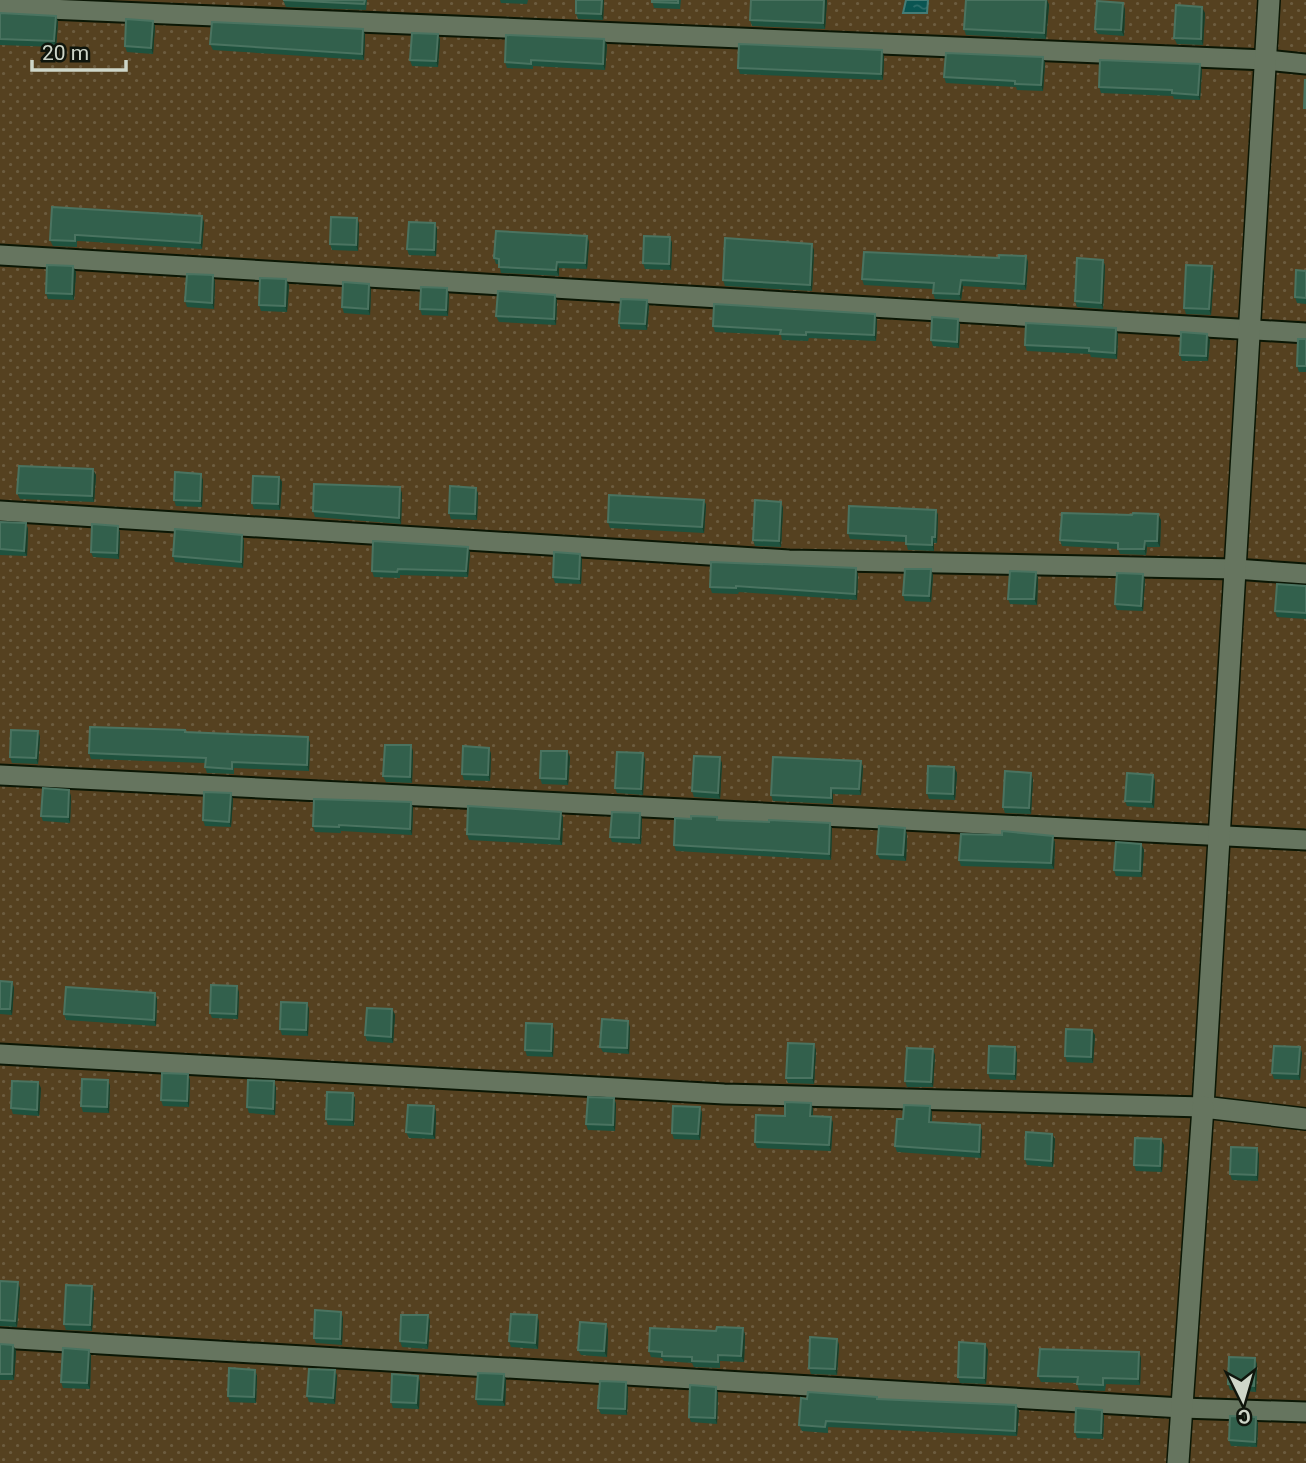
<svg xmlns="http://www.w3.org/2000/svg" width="1306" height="1463" font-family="Roboto,sans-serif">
<defs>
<pattern id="grass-dots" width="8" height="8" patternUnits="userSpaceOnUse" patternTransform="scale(1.75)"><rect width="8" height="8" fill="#554120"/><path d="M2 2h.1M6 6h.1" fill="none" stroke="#6c5c3f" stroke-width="1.8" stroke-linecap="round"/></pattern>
<pattern id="water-ripples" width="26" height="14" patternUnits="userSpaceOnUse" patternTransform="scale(1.75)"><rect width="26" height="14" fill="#0a5552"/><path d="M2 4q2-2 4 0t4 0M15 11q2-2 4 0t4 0" fill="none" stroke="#2c6d6a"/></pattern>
</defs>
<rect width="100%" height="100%" fill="#222f1b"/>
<rect fill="url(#grass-dots)" x="0" y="0" width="1306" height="1463"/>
<polygon fill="url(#water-ripples)" stroke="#457c76" stroke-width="2" points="906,0 928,0 927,13 903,13"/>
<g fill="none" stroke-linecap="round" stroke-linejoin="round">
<defs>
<g id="lane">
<polyline points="0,7 1266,60 1306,64"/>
<polyline points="0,255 1306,333"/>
<polyline points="0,511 789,560 1235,569 1306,574"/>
<polyline points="0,775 1306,840"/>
<polyline points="0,1054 724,1094 1203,1107"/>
<polyline points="0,1338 1182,1408 1306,1412"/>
</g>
<g id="street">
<polyline points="1269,0 1203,1107 1306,1119"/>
<polyline points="1178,1463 1203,1107"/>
</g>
</defs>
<use href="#lane" stroke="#0b1705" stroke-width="23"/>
<use href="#street" stroke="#0b1705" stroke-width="24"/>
<use href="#lane" stroke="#66755f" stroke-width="19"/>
<use href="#street" stroke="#66755f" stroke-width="21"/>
</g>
<g fill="#1f523e">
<polygon points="283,0 367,0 366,10 286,7"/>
<polygon points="500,0 528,0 527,4 501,3"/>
<polygon points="576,0 604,0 603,20 578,19 576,13"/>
<polygon points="652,0 681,0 680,9 654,8"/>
<polygon points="827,0 825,29 752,26 750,20"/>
<polygon points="1047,0 1049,5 1046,39 966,35 964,29"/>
<polygon points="1125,9 1124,36 1098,34 1095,29"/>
<polygon points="0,13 56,16 58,22 56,47 0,45"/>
<polygon points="1205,13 1203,45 1177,44 1174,38"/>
<polygon points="155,26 153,54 127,52 125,46"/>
<polygon points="363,29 365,35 364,60 213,50 210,44"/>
<polygon points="438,34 440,40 438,67 412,66 410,60"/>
<polygon points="604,39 607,45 605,70 533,66 533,69 507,68 505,62"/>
<polygon points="884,56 883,80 740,74 738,68"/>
<polygon points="1043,57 1045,63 1043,91 1017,90 1016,87 946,83 944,77"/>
<polygon points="1202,70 1200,100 1174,99 1173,96 1101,93 1099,87"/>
<polygon points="52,207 204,222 202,249 79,241 77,241 77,247 53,246 50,240"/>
<polygon points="357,218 359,224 358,251 332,250 330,244"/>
<polygon points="435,223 437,229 436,256 409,255 407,249"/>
<polygon points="587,236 589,242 587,269 559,268 559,276 501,273 499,264 496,264 494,258"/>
<polygon points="670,237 672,243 671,270 645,269 643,263"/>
<polygon points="814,250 812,291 725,286 723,280"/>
<polygon points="1026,256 1028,262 1026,290 963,286 961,300 935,299 933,293 933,289 864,285 862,279 999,258"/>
<polygon points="1103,260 1105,266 1103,309 1077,307 1075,301"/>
<polygon points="1212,266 1214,272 1211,315 1186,314 1184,308"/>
<polygon points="1306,271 1306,304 1297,303 1295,297"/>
<polygon points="76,272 74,300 48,299 46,293"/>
<polygon points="215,281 214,309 187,307 185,301"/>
<polygon points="289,285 287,312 261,311 259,305"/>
<polygon points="371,289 370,315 344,313 342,307"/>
<polygon points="449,294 448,316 422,315 420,309"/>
<polygon points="555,295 557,301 556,325 499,322 496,316"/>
<polygon points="647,300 649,306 647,330 621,329 619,323"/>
<polygon points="958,319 960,325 959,348 933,346 931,340"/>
<polygon points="877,320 876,341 809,338 808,341 782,340 781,335 715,332 713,326"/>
<polygon points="1118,334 1117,359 1091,357 1090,354 1027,351 1025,345"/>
<polygon points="1306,339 1306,372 1299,372 1297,366"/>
<polygon points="1210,340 1208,361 1182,361 1180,355"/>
<polygon points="96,475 94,502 20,499 17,493"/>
<polygon points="279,477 282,482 280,510 254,509 252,503"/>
<polygon points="203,480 202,507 176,506 174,500"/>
<polygon points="402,493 401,524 315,517 313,511"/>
<polygon points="478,493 477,520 451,519 449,513"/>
<polygon points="704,500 706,505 704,533 610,528 608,522"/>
<polygon points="781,502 783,508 781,547 755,546 753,540"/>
<polygon points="936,510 938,515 937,543 934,543 934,551 908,550 906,542 850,539 848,533"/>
<polygon points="1161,520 1160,547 1147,547 1146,555 1120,554 1118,549 1062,546 1060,540"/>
<polygon points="0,522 26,523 28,529 27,556 0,555"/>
<polygon points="120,532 119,559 93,557 91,552"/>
<polygon points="242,535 244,541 243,568 175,562 173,556"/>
<polygon points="470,552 468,577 400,575 400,578 374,577 372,571"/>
<polygon points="582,559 581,584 555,583 553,577"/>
<polygon points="1036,572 1038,578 1037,605 1010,604 1008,599"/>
<polygon points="858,574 857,600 739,592 738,594 712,593 710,587"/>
<polygon points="933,575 931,602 905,601 903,595"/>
<polygon points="1145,579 1143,611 1117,610 1115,604"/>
<polygon points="1306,586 1306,619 1277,617 1275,611"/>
<polygon points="38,731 40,737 38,764 12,763 10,757"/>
<polygon points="186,732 308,737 310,743 309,771 234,768 234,774 207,773 205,767 205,763 91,759 89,753"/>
<polygon points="489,748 491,754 490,781 464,780 462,774"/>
<polygon points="413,751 412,783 386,782 383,776"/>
<polygon points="567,751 570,757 568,785 542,784 540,778"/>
<polygon points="645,759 643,795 617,793 615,788"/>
<polygon points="861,761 863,767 861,795 833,794 833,804 773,801 771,795"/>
<polygon points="722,763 720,799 694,797 692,791"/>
<polygon points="954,767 957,773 955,800 929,799 927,793"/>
<polygon points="1153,775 1155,781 1154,808 1127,806 1125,801"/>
<polygon points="1033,779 1031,814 1005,813 1003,807"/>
<polygon points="71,796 70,823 43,821 41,816"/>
<polygon points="233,799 231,827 205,826 203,820"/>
<polygon points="411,802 413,808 412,835 341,831 341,833 315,832 313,826"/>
<polygon points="640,813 642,819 641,844 612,842 610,837"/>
<polygon points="563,817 562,845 469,840 467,834"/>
<polygon points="719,820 830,823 832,829 831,860 676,851 674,845"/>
<polygon points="907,834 906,861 880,859 877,854"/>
<polygon points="1055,842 1054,869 961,866 959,860"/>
<polygon points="1141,844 1144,850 1142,877 1116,876 1114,870"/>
<polygon points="0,981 12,982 14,988 12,1015 0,1014"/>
<polygon points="239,992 238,1019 212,1018 210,1013"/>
<polygon points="155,993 157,999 156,1026 66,1020 64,1014"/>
<polygon points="307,1003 309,1009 308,1036 282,1035 280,1029"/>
<polygon points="392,1009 395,1015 393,1043 367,1041 365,1035"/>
<polygon points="552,1024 554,1030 553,1057 527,1056 525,1050"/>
<polygon points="630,1027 629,1054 603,1052 600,1047"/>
<polygon points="1095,1035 1093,1063 1067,1062 1065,1056"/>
<polygon points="1300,1047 1302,1053 1300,1080 1274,1079 1272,1073"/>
<polygon points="816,1050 814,1084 788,1083 786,1078"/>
<polygon points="1017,1053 1016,1080 990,1079 988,1073"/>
<polygon points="935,1055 933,1087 907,1087 905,1081"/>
<polygon points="108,1080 110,1086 109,1113 83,1112 81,1106"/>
<polygon points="190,1080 189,1107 163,1106 161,1100"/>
<polygon points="276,1087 275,1115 249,1113 247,1107"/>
<polygon points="41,1088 39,1116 13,1114 11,1108"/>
<polygon points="353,1093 355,1099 354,1126 328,1125 326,1119"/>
<polygon points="614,1098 616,1104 615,1131 588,1130 586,1124"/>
<polygon points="434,1106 436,1112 435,1139 409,1138 406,1132"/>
<polygon points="700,1107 702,1113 700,1140 674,1139 672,1133"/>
<polygon points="813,1109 813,1116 831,1117 833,1123 831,1151 757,1148 755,1142 785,1116"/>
<polygon points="932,1112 932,1122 980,1125 982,1131 981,1158 897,1152 895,1146 903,1119"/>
<polygon points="1052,1134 1055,1139 1053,1167 1027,1165 1025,1159"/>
<polygon points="1164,1145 1162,1172 1136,1171 1134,1165"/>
<polygon points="1259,1154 1258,1181 1232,1180 1230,1174"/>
<polygon points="0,1281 20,1288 17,1327 0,1326"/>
<polygon points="94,1292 92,1331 66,1330 64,1324"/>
<polygon points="341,1312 343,1318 342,1345 316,1343 314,1338"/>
<polygon points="428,1315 430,1321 428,1349 402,1347 400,1341"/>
<polygon points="539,1321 538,1349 511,1347 509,1341"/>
<polygon points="606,1324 608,1330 607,1357 581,1355 578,1350"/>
<polygon points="745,1334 744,1362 720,1361 720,1368 694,1367 692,1363 664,1361 662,1358 651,1357 649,1351"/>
<polygon points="837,1339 839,1345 837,1375 811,1374 809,1368"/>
<polygon points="0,1344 13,1345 16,1351 14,1380 0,1380"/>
<polygon points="89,1350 91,1356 90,1389 63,1388 61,1382"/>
<polygon points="988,1350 986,1384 960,1383 958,1377"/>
<polygon points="1139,1352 1141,1358 1140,1385 1106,1384 1105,1391 1079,1390 1077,1383 1041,1382 1038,1376"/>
<polygon points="1257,1364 1256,1392 1230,1390 1228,1384"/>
<polygon points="255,1370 257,1376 256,1403 230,1402 228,1396"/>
<polygon points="335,1370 337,1376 335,1404 309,1402 307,1396"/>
<polygon points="504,1374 506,1380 505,1406 478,1405 476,1399"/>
<polygon points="418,1376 420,1382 419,1409 393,1408 391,1402"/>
<polygon points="628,1388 627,1415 601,1414 598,1408"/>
<polygon points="718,1393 717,1424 691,1422 689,1417"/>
<polygon points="878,1399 1016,1405 1019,1411 1017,1436 828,1427 828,1433 802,1431 799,1425"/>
<polygon points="1104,1416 1103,1439 1077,1438 1075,1432"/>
<polygon points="1258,1423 1257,1447 1231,1446 1229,1440"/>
</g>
<g fill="#183e29">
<polygon points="602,0 604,0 603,20 601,14"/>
<polygon points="824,0 827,0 825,29 823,23"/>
<polygon points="1047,0 1049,5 1046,39 1044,33"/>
<polygon points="1123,3 1125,9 1124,36 1121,30"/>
<polygon points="1202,7 1205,13 1203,45 1201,39"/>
<polygon points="56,16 58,22 56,47 54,41"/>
<polygon points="153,21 155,26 153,54 151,48"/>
<polygon points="363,29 365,35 364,60 362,54"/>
<polygon points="438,34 440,40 438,67 436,61"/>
<polygon points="604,39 607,45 605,70 603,64"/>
<polygon points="882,50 884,56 883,80 881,74"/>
<polygon points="1043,57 1045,63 1043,91 1041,85"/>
<polygon points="1200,64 1202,70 1200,100 1198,95"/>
<polygon points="202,216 204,222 202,249 200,243"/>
<polygon points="357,218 359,224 358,251 356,245"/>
<polygon points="435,223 437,229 436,256 434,250"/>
<polygon points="587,236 589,242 587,269 585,263"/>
<polygon points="670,237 672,243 671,270 669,264"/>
<polygon points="812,244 814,250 812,291 810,285"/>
<polygon points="1026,256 1028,262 1026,290 1024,284"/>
<polygon points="1103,260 1105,266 1103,309 1101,303"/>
<polygon points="557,262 559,268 559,276 556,270"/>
<polygon points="73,266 76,272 74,300 72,294"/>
<polygon points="1212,266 1214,272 1211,315 1209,309"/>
<polygon points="213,275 215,281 214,309 212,303"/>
<polygon points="286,279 289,285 287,312 285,306"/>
<polygon points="961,280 963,286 961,300 959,294"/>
<polygon points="369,284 371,289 370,315 368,309"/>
<polygon points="447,288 449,294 448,316 446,310"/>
<polygon points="555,295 557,301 556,325 554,319"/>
<polygon points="647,300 649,306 647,330 645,324"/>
<polygon points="875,314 877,320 876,341 874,335"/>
<polygon points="958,319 960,325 959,348 957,342"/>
<polygon points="1116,328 1118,334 1117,359 1115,353"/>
<polygon points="1207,334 1210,340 1208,361 1206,356"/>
<polygon points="93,469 96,475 94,502 92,496"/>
<polygon points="201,474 203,480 202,507 200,501"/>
<polygon points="279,477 282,482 280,510 278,504"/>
<polygon points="400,487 402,493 401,524 399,518"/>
<polygon points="476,488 478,493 477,520 475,514"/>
<polygon points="704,500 706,505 704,533 702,527"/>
<polygon points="781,502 783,508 781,547 779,541"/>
<polygon points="936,510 938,515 937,543 935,537"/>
<polygon points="1158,514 1161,520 1160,547 1157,541"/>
<polygon points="26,523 28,529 27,556 24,551"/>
<polygon points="118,526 120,532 119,559 117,553"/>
<polygon points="242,535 244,541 243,568 241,562"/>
<polygon points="932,537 934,543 934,551 932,545"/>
<polygon points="1145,541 1147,547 1146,555 1144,549"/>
<polygon points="468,547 470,552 468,577 466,571"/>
<polygon points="580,554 582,559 581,584 579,579"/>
<polygon points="856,568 858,574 857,600 855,594"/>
<polygon points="931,569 933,575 931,602 929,596"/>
<polygon points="1036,572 1038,578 1037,605 1034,599"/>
<polygon points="1143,574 1145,579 1143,611 1141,606"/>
<polygon points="38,731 40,737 38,764 36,758"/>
<polygon points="308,737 310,743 309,771 307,765"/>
<polygon points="411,745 413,751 412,783 410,777"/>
<polygon points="489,748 491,754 490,781 488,775"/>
<polygon points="567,751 570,757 568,785 566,779"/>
<polygon points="643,753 645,759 643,795 641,789"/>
<polygon points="720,757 722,763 720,799 718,793"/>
<polygon points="861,761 863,767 861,795 859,789"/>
<polygon points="954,767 957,773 955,800 953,794"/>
<polygon points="1031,773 1033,779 1031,814 1029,808"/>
<polygon points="1153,775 1155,781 1154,808 1151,802"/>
<polygon points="831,788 833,794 833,804 831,798"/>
<polygon points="69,790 71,796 70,823 68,817"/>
<polygon points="231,793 233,799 231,827 229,822"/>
<polygon points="411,802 413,808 412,835 410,829"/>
<polygon points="561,812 563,817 562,845 559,839"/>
<polygon points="640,813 642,819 641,844 639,838"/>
<polygon points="830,823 832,829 831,860 829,854"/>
<polygon points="905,828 907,834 906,861 903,855"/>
<polygon points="1053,836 1055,842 1054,869 1051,863"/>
<polygon points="1141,844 1144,850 1142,877 1140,871"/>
<polygon points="12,982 14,988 12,1015 10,1009"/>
<polygon points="237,986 239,992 238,1019 236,1014"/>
<polygon points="155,993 157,999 156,1026 154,1020"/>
<polygon points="307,1003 309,1009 308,1036 306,1030"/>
<polygon points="392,1009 395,1015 393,1043 391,1037"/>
<polygon points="628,1021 630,1027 629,1054 627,1048"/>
<polygon points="552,1024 554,1030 553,1057 551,1051"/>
<polygon points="1092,1030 1095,1035 1093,1063 1091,1057"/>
<polygon points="814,1044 816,1050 814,1084 812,1078"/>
<polygon points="1015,1047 1017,1053 1016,1080 1014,1074"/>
<polygon points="1300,1047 1302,1053 1300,1080 1298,1074"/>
<polygon points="933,1049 935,1055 933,1087 931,1082"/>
<polygon points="188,1074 190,1080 189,1107 187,1101"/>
<polygon points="108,1080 110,1086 109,1113 107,1107"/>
<polygon points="274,1081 276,1087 275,1115 273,1109"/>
<polygon points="38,1082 41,1088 39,1116 37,1110"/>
<polygon points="353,1093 355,1099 354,1126 352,1120"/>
<polygon points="614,1098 616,1104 615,1131 613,1125"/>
<polygon points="811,1103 813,1109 812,1122 810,1116"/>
<polygon points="434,1106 436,1112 435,1139 432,1134"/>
<polygon points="930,1106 932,1112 931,1128 929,1122"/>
<polygon points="700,1107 702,1113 700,1140 698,1134"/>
<polygon points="831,1117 833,1123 831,1151 829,1145"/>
<polygon points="980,1125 982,1131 981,1158 979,1152"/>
<polygon points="1052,1134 1055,1139 1053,1167 1051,1161"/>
<polygon points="1161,1139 1164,1145 1162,1172 1160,1166"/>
<polygon points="1257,1148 1259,1154 1258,1181 1256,1175"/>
<polygon points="18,1282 20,1288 17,1327 15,1321"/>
<polygon points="92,1286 94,1292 92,1331 90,1325"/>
<polygon points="341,1312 343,1318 342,1345 340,1339"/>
<polygon points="428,1315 430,1321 428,1349 426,1343"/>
<polygon points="537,1315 539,1321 538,1349 535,1343"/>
<polygon points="606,1324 608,1330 607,1357 604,1351"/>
<polygon points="743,1328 745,1334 744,1362 741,1356"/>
<polygon points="837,1339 839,1345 837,1375 835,1369"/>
<polygon points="985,1344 988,1350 986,1384 984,1378"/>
<polygon points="13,1345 16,1351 14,1380 12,1374"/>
<polygon points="89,1350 91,1356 90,1389 87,1383"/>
<polygon points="1139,1352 1141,1358 1140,1385 1138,1379"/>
<polygon points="1255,1358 1257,1364 1256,1392 1254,1386"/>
<polygon points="255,1370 257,1376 256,1403 254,1397"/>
<polygon points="335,1370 337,1376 335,1404 333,1398"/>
<polygon points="504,1374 506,1380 505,1406 502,1400"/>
<polygon points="418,1376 420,1382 419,1409 416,1403"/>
<polygon points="626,1382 628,1388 627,1415 625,1409"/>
<polygon points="716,1387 718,1393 717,1424 715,1418"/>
<polygon points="1016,1405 1019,1411 1017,1436 1015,1431"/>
<polygon points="1102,1410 1104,1416 1103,1439 1101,1433"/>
<polygon points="1256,1417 1258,1423 1257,1447 1255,1442"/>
</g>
<g fill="#32604c" stroke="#4a7360" stroke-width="2">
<polygon points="283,0 365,0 364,4"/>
<polygon points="576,0 602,0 601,14 576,13"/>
<polygon points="652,0 678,0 678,3 652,2"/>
<polygon points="751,0 824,0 823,23 750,20"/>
<polygon points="966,0 1046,0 1044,33 964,29"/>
<polygon points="1097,1 1123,3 1121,30 1095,29"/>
<polygon points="1176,5 1202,7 1201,39 1174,38"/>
<polygon points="0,13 56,16 54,41 0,39"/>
<polygon points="126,19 153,21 151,48 125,46"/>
<polygon points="212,22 363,29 362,54 210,44"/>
<polygon points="412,33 438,34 436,61 410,60"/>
<polygon points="506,35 604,39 603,64 531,60 531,64 505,62"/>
<polygon points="739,44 882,50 881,74 738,68"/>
<polygon points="946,53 1043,57 1041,85 1015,84 1015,81 944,77"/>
<polygon points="1100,60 1200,64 1198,95 1172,93 1172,90 1099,87"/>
<polygon points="1305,80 1306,80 1306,108 1304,108"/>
<polygon points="52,207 202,216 200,243 77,235 75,235 75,241 50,240"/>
<polygon points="331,217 357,218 356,245 330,244"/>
<polygon points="409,222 435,223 434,250 407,249"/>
<polygon points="496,231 587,236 585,263 557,262 556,270 499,267 499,259 494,258"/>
<polygon points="644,236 670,237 669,264 643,263"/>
<polygon points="725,238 812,244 810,285 723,280"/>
<polygon points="864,252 999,258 999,255 1026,256 1024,284 961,280 959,294 933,293 934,283 862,279"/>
<polygon points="1077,258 1103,260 1101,303 1075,301"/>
<polygon points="47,265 73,266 72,294 46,293"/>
<polygon points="1186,265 1212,266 1209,309 1184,308"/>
<polygon points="1296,270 1306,271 1306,298 1295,297"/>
<polygon points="187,274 213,275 212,303 185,301"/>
<polygon points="260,278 286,279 285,306 259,305"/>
<polygon points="343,282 369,284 368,309 342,307"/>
<polygon points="421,287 447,288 446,310 420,309"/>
<polygon points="498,291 555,295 554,319 496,316"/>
<polygon points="621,299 647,300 645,324 619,323"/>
<polygon points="714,304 875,314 874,335 806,332 806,335 780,334 781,330 713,326"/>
<polygon points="932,317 958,319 957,342 931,340"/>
<polygon points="1026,323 1116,328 1115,353 1089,351 1089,348 1025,345"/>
<polygon points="1181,332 1207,334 1206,356 1180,355"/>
<polygon points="1298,339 1306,339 1306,366 1297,366"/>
<polygon points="19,466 93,469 92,496 17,493"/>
<polygon points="175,472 201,474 200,501 174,500"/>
<polygon points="253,476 279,477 278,504 252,503"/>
<polygon points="314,484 400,487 399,518 313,511"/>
<polygon points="450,486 476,488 475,514 449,513"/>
<polygon points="609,495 704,500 702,527 608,522"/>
<polygon points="755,500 781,502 779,541 753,540"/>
<polygon points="849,506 936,510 935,537 932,537 932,545 906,544 906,536 848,533"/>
<polygon points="1062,513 1132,515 1133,513 1158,514 1157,541 1145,541 1144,549 1118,549 1118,543 1060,540"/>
<polygon points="0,522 26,523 24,551 0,549"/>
<polygon points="92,524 118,526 117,553 91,552"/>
<polygon points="175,529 242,535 241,562 173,556"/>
<polygon points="373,541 468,547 466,571 398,569 397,572 372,571"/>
<polygon points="554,552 580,554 579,579 553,577"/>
<polygon points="711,562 856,568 855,594 736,586 736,588 710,587"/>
<polygon points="905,569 931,569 929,596 903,595"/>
<polygon points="1010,571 1036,572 1034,599 1008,599"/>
<polygon points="1117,573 1143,574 1141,606 1115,604"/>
<polygon points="1277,584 1306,586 1306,613 1275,611"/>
<polygon points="90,727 185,730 185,732 308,737 307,765 232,762 232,769 205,767 206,758 89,753"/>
<polygon points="11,730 38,731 36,758 10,757"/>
<polygon points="385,745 411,745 410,777 383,776"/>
<polygon points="463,746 489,748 488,775 462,774"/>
<polygon points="541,751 567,751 566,779 540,778"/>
<polygon points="617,752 643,753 641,789 615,788"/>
<polygon points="694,756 720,757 718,793 692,791"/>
<polygon points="773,757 861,761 859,789 831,788 831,798 771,795"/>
<polygon points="928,766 954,767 953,794 927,793"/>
<polygon points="1005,771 1031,773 1029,808 1003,807"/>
<polygon points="1127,773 1153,775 1151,802 1125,801"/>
<polygon points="43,788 69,790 68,817 41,816"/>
<polygon points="204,792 231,793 229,822 203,820"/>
<polygon points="314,799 411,802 410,829 339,825 339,827 313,826"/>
<polygon points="468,806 561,812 559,839 467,834"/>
<polygon points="612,812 640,813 639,838 610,837"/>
<polygon points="691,816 717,817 717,820 769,822 769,820 830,823 829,854 674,845 675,818 691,819"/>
<polygon points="879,826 905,828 903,855 877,854"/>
<polygon points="1002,831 1053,836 1051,863 959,860 961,834 1002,835"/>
<polygon points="1116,842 1141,844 1140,871 1114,870"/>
<polygon points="0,981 12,982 10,1009 0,1009"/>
<polygon points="211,985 237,986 236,1014 210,1013"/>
<polygon points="66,987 155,993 154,1020 64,1014"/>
<polygon points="281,1002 307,1003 306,1030 280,1029"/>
<polygon points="367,1008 392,1009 391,1037 365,1035"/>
<polygon points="602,1019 628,1021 627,1048 600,1047"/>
<polygon points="526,1023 552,1024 551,1051 525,1050"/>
<polygon points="1066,1029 1092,1030 1091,1057 1065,1056"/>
<polygon points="788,1043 814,1044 812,1078 786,1078"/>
<polygon points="989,1046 1015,1047 1014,1074 988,1073"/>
<polygon points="1274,1046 1300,1047 1298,1074 1272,1073"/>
<polygon points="907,1048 933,1049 931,1082 905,1081"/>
<polygon points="162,1073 188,1074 187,1101 161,1100"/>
<polygon points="82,1079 108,1080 107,1107 81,1106"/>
<polygon points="248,1080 274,1081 273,1109 247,1107"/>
<polygon points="12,1081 38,1082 37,1110 11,1108"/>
<polygon points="327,1092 353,1093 352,1120 326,1119"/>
<polygon points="588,1097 614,1098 613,1125 586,1124"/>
<polygon points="785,1102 811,1103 810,1116 831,1117 829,1145 755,1142 756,1115 785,1116"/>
<polygon points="408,1105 434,1106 432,1134 406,1132"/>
<polygon points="904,1105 930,1106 929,1122 980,1125 979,1152 895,1146 897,1119 903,1119"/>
<polygon points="673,1106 700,1107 698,1134 672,1133"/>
<polygon points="1026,1132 1052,1134 1051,1161 1025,1159"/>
<polygon points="1135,1138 1161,1139 1160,1166 1134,1165"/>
<polygon points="1231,1147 1257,1148 1256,1175 1230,1174"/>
<polygon points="0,1281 18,1282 15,1321 0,1320"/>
<polygon points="66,1285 92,1286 90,1325 64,1324"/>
<polygon points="315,1310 341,1312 340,1339 314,1338"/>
<polygon points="511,1314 537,1315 535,1343 509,1341"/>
<polygon points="401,1315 428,1315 426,1343 400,1341"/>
<polygon points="580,1322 606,1324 604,1351 578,1350"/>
<polygon points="717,1327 743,1328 741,1356 718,1355 718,1362 692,1361 692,1357 662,1356 662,1352 649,1351 650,1328 716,1331"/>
<polygon points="810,1337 837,1339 835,1369 809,1368"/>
<polygon points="959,1342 985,1344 984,1378 958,1377"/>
<polygon points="0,1344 13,1345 12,1374 0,1374"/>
<polygon points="63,1348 89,1350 87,1383 61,1382"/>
<polygon points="1040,1349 1139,1352 1138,1379 1103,1378 1103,1385 1077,1384 1078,1377 1038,1376"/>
<polygon points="1229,1357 1255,1358 1254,1386 1228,1384"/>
<polygon points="229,1368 255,1370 254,1397 228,1396"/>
<polygon points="309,1369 335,1370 333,1398 307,1396"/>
<polygon points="478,1373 504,1374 502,1400 476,1399"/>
<polygon points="392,1374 418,1376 416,1403 391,1402"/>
<polygon points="600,1381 626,1382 625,1409 598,1408"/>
<polygon points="690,1385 716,1387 715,1418 689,1417"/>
<polygon points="808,1392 877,1397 877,1399 1016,1405 1015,1431 826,1421 825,1427 799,1425 801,1398 807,1399"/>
<polygon points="1076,1408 1102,1410 1101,1433 1075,1432"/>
<polygon points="1230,1416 1256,1417 1255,1442 1229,1440"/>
</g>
<g transform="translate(1243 1400) rotate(175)" stroke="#0f150c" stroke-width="5" paint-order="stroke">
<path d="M0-5L12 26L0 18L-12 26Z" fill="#ced6c9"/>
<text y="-10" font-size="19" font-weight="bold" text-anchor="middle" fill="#ced6c9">С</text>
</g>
<path d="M32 60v10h94v-10" fill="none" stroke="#ced6c9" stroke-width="3.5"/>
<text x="42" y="60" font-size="21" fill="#ced6c9" stroke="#0f150c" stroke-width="5" paint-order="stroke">20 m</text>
</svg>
